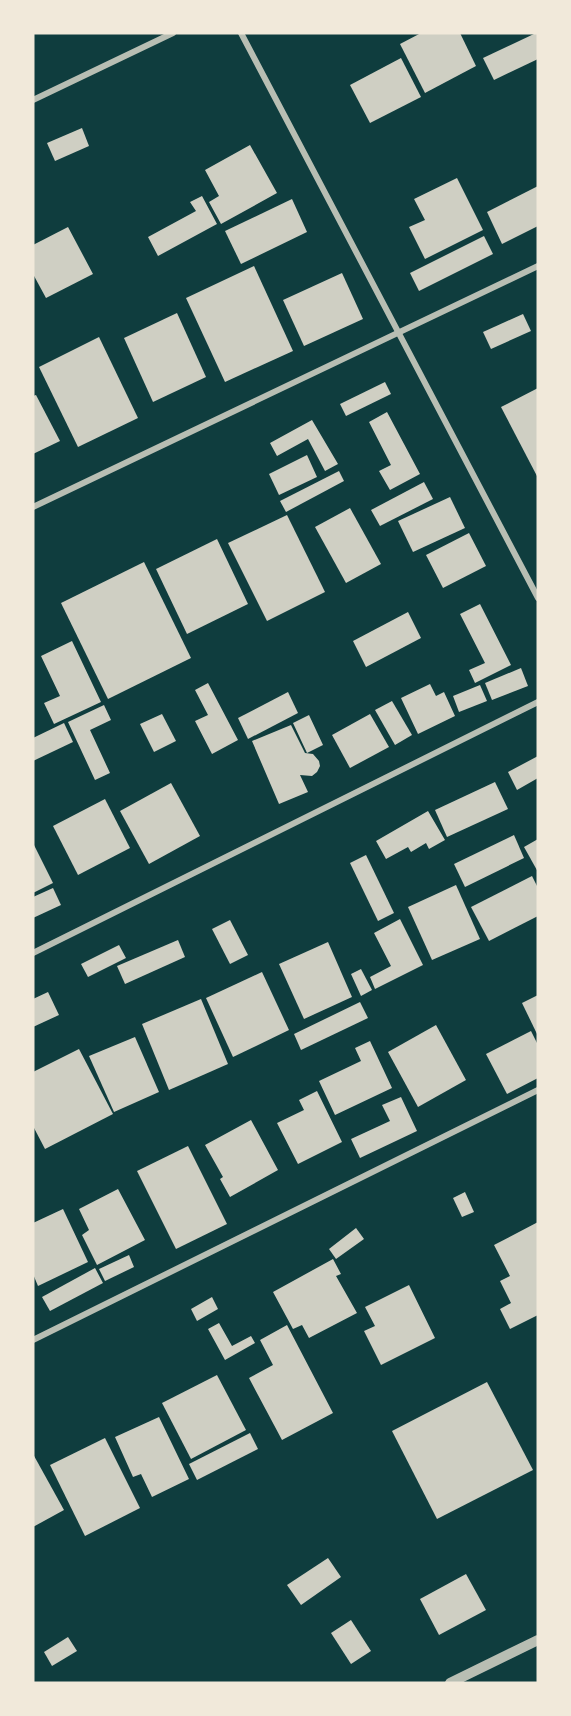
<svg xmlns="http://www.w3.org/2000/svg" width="571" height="1716" font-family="'DM Sans',sans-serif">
<rect width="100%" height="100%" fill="#0f3d3e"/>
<g fill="#cfcfc3">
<polygon points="421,33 460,33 476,66 425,93 400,44"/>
<polygon points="536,33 538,33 538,59 494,80 483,58"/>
<polygon points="401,58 421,97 370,123 350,85"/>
<polygon points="82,128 89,146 55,161 47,143"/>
<polygon points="250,145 277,193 221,224 209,202 219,196 205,170"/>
<polygon points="457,178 483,230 425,259 409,227 425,220 414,199"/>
<polygon points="538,186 538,226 502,244 487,212"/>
<polygon points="202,196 217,224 158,256 148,237 196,211 190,202"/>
<polygon points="292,199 307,232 241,264 225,231"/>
<polygon points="68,227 93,274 46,298 33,274 33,245"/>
<polygon points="484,236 493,254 419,291 410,273"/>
<polygon points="254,266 293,351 225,382 186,298"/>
<polygon points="342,273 363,319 304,346 283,300"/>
<polygon points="177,313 206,377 153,402 124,338"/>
<polygon points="523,314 531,331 491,349 483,332"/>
<polygon points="99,337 138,418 78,447 39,367"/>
<polygon points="385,382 391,394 346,416 340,404"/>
<polygon points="538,388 538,478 501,407"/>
<polygon points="36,395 60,441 33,454 33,396"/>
<polygon points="387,412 420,474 390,490 379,471 391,465 369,422"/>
<polygon points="312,420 338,464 325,471 308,439 277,456 270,443"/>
<polygon points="307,455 317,477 279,495 269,474"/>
<polygon points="339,471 344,481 286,512 280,501"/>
<polygon points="424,482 433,499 380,526 371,510"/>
<polygon points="450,497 465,528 413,552 398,521"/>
<polygon points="350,508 381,564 346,583 315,527"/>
<polygon points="287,515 325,592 267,621 228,543"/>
<polygon points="469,533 486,566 443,588 426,555"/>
<polygon points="217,539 248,604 187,634 156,569"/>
<polygon points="144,562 191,658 108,699 61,603"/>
<polygon points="480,604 511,665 475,683 469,670 485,663 460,614"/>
<polygon points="408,612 421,638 366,667 353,641"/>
<polygon points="72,641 101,702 54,724 44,703 60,696 41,656"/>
<polygon points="521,668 528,686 492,700 485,683"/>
<polygon points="208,683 238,740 212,754 195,721 208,715 195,690"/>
<polygon points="430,684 436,696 444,692 455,716 418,734 401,698"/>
<polygon points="480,685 487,701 459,712 453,696"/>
<polygon points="288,692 298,713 248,739 238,718"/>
<polygon points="392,701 412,735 395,745 375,710"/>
<polygon points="104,705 111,720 90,730 110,773 95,780 68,722"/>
<polygon points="162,714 176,741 154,752 140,724"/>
<polygon points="370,714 389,747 350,768 332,735"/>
<polygon points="309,715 323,745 307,753 293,723"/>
<polygon points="64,723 73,742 33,761 33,738"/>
<polygon points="291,725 305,753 313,754 319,761 320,766 317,772 312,776 300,775 308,792 279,804 252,741"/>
<polygon points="538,756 538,778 517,790 508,772"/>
<polygon points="495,782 508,809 447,837 435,810"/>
<polygon points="171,783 200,836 149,864 120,811"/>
<polygon points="105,799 130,848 78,875 53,826"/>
<polygon points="428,811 445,840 429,849 426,843 411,852 408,847 386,859 376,841"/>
<polygon points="514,835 524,858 465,887 454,864"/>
<polygon points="538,839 538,872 524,847"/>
<polygon points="33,843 53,883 33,893"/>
<polygon points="366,855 394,913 378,921 350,863"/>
<polygon points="532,876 538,888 538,916 489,941 471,907"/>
<polygon points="456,885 480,939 432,960 408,907"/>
<polygon points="53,888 61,905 33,918 33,897"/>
<polygon points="400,919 423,965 375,989 370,977 391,966 374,933"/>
<polygon points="230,920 248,955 230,964 212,929"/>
<polygon points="178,940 185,957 125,984 117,966"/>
<polygon points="328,942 352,997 304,1019 279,964"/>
<polygon points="119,945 126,958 88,977 81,964"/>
<polygon points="361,969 372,990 361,996 351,974"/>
<polygon points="262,972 289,1030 233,1057 206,998"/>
<polygon points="48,992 59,1015 33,1027 33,999"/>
<polygon points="538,995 538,1036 522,1003"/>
<polygon points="201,999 228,1064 169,1090 142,1024"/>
<polygon points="360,1002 368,1018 301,1050 294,1034"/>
<polygon points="436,1025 466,1080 418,1107 388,1052"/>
<polygon points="531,1031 538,1045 538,1078 507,1094 486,1054"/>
<polygon points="135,1037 159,1092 114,1112 89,1056"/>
<polygon points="370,1041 392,1088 335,1115 319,1081 361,1061 355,1048"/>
<polygon points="79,1049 113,1114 45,1149 33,1126 33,1072"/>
<polygon points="317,1091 342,1142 298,1164 277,1123 304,1110 299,1100"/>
<polygon points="401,1097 417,1131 360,1158 351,1139 390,1121 382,1105"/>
<polygon points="251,1120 278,1170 230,1197 220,1179 223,1177 205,1145"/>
<polygon points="188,1146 227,1224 176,1249 137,1171"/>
<polygon points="118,1189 145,1240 97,1265 82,1235 89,1230 79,1209"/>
<polygon points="465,1192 474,1212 462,1217 453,1198"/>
<polygon points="63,1209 88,1262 38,1286 33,1274 33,1223"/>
<polygon points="538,1222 538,1315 510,1329 500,1309 511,1303 500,1281 510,1276 494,1245"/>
<polygon points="356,1228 364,1239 336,1259 329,1249"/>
<polygon points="129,1255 134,1267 105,1281 99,1269"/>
<polygon points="333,1259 341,1274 336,1276 357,1313 309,1338 302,1325 293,1329 273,1292"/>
<polygon points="95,1268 103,1283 50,1311 42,1297"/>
<polygon points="409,1285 435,1338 381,1365 364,1331 375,1326 365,1307"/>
<polygon points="212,1297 218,1309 197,1321 191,1309"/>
<polygon points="219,1323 232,1346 251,1336 255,1343 225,1360 208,1329"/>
<polygon points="287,1325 333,1413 282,1440 249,1378 273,1365 260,1340"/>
<polygon points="217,1375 246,1430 191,1459 162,1403"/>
<polygon points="487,1382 533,1470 437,1519 392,1431"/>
<polygon points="159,1417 189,1479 152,1497 141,1474 133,1477 115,1437"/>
<polygon points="250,1433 258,1449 197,1480 189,1464"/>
<polygon points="105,1438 140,1508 85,1536 50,1465"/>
<polygon points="33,1454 64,1510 33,1527"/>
<polygon points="328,1558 341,1577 301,1605 287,1585"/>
<polygon points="466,1574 486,1610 439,1635 420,1599"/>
<polygon points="351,1620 371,1651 351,1664 331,1633"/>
<polygon points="68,1637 77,1651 52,1666 44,1652"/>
</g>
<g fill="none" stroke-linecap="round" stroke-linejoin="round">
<g stroke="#b8beb3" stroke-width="6">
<polyline points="241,33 538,598"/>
<polyline points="33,100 173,33"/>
<polyline points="33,507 538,266"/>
<polyline points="33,953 538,702"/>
<polyline points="33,1340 538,1090"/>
</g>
<polyline stroke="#b8beb3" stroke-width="10" points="450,1683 538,1640"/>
</g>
<rect width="571" height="1716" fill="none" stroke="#f1e9da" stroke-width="69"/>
</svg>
